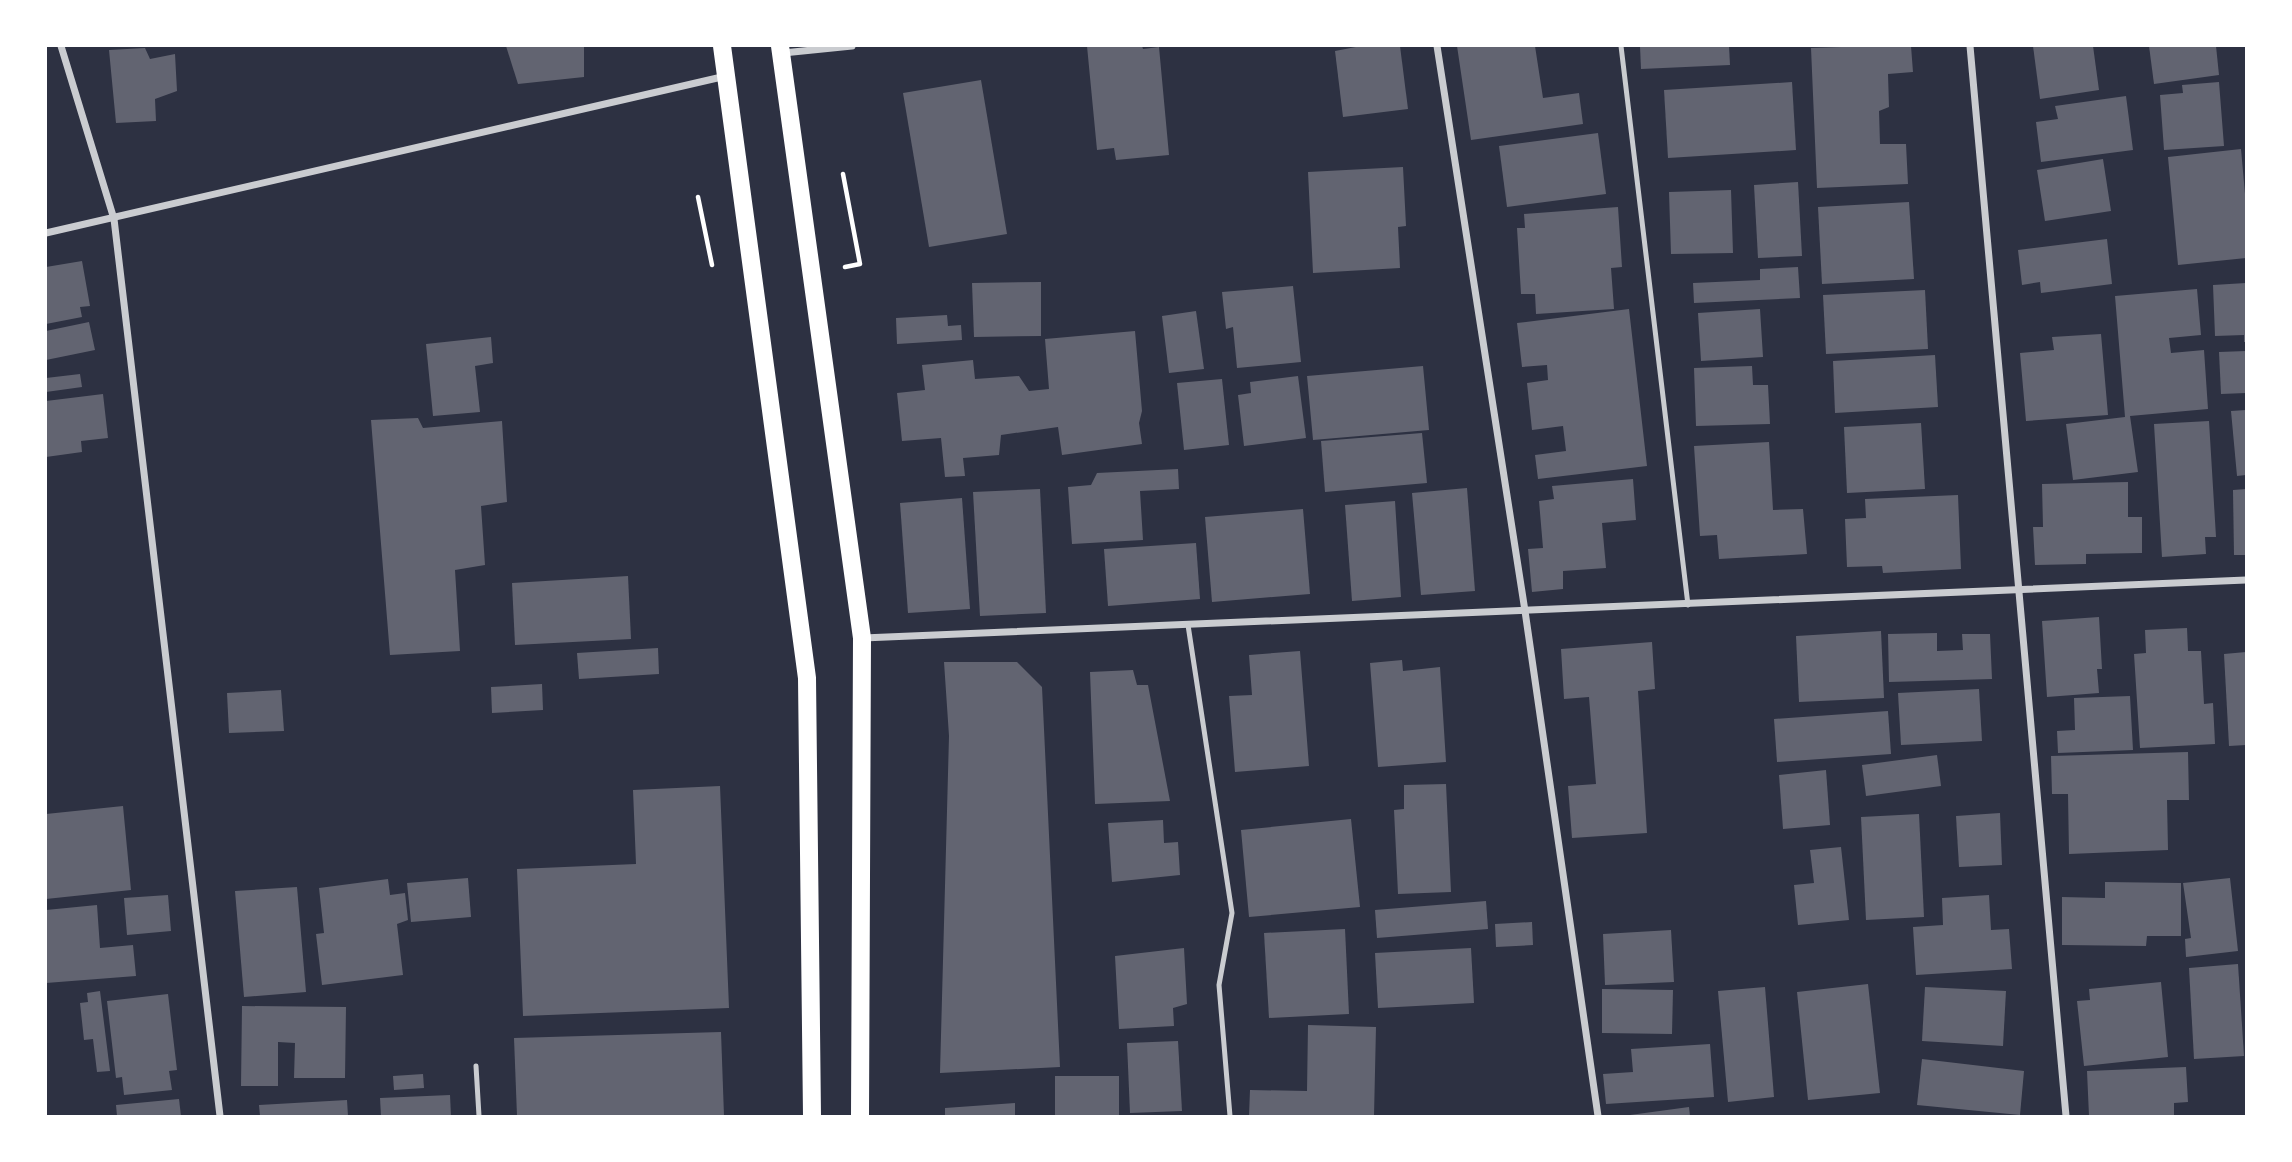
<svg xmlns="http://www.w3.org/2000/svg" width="2292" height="1162" font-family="'Fira Sans',sans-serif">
<rect width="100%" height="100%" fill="#2d3142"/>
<g fill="#626471">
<polygon points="506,46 584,46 584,77 518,84"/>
<polygon points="1087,46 1142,46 1143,49 1159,47 1169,155 1116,160 1114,148 1097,150"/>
<polygon points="1361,46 1400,46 1408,109 1343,117 1335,51"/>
<polygon points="1457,46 1535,46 1543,98 1579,93 1583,124 1471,140"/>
<polygon points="1640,46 1729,46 1730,65 1641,69"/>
<polygon points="1871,46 1911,46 1913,72 1888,74 1889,107 1879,111 1880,144 1906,144 1908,184 1817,188 1811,48"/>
<polygon points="2033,46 2093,46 2099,90 2040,99"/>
<polygon points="2149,46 2216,46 2219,75 2154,84"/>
<polygon points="145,48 150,59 175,54 177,91 155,99 156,121 116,123 109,50"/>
<polygon points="981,80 1007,234 929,247 903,93"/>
<polygon points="1792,82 1796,150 1668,158 1664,90"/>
<polygon points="2219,82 2224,146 2164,150 2160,95 2183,93 2182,85"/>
<polygon points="2126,96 2133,150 2041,162 2036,122 2058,119 2055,106"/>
<polygon points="1598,133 1606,194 1507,207 1499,146"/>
<polygon points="2241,149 2246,205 2246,258 2178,265 2168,157"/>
<polygon points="2103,159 2111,211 2045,221 2037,170"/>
<polygon points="1403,167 1406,226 1398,227 1400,268 1313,273 1308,172"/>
<polygon points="1798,182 1802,256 1758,258 1754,185"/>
<polygon points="1731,190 1733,253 1671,254 1669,192"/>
<polygon points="1909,202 1914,279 1822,284 1818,207"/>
<polygon points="1618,207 1622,267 1611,268 1614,309 1536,314 1535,294 1521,294 1517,228 1525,228 1524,214"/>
<polygon points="2107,239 2112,284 2041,293 2040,282 2022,285 2018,250"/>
<polygon points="82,261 90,306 80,307 82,317 46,324 46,267"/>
<polygon points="1798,267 1800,298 1694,303 1693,283 1760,280 1760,269"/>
<polygon points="1041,282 1041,336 974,337 972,283"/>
<polygon points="2246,283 2246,342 2244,342 2244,335 2215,336 2213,285"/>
<polygon points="1293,286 1301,362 1237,368 1233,327 1226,329 1222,292"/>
<polygon points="2197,289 2201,335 2169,338 2171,353 2204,350 2208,409 2130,416 2138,472 2073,480 2066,424 2125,417 2115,296"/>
<polygon points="1925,290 1928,349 1826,354 1823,295"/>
<polygon points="1629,309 1647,466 1538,479 1535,455 1566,451 1563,426 1532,430 1527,383 1548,380 1547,365 1522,367 1517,323"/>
<polygon points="1760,309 1763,357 1701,361 1698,313"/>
<polygon points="1196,311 1204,369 1169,373 1162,316"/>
<polygon points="947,315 948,326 961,325 962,340 897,344 896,318"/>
<polygon points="89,322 95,350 46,360 46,331"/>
<polygon points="1135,331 1142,411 1139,423 1142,444 1062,455 1058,427 1001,435 999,455 963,458 965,476 945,477 941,438 902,441 897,393 925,390 922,365 973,360 975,379 1019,376 1029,391 1049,389 1045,339"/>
<polygon points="2101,334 2108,415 2026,421 2020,353 2054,350 2052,337"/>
<polygon points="491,337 493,363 475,366 480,412 433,416 426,344"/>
<polygon points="2246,351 2246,393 2221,394 2219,352"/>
<polygon points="1935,355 1938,407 1835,413 1833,361"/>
<polygon points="1423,366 1429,430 1313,440 1307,376"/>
<polygon points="1752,366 1753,385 1768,385 1770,424 1696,426 1694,368"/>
<polygon points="80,374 82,387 46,392 46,378"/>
<polygon points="1298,376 1306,438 1244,446 1238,395 1251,393 1250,382"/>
<polygon points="1222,379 1229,445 1184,450 1177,383"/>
<polygon points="103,394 108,438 81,441 82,452 46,457 46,401"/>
<polygon points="2246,410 2246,475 2237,476 2231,411"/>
<polygon points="418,418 423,428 502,421 507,502 481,506 485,565 455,570 460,651 390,655 371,420"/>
<polygon points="2209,421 2216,537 2205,537 2206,554 2162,557 2154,424"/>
<polygon points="1921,423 1925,489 1847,493 1844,427"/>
<polygon points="1422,433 1427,483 1325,492 1321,441"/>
<polygon points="1769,442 1773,510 1803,509 1807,554 1719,559 1717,535 1700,536 1694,446"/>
<polygon points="1178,469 1179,489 1140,491 1143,540 1072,544 1068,487 1091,485 1097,473"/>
<polygon points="1633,479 1636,520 1602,523 1606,568 1563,571 1563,589 1532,592 1528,549 1543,548 1539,501 1554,499 1552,486"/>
<polygon points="2128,482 2128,517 2142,517 2142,553 2086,554 2086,564 2035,565 2033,527 2043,527 2042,484"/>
<polygon points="1467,488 1475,591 1421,595 1412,493"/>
<polygon points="1040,489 1046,613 980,616 973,492"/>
<polygon points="2246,489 2246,555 2234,555 2233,490"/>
<polygon points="1958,495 1961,569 1883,573 1882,566 1847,567 1845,519 1866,518 1865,499"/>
<polygon points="962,498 970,609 908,613 900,503"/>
<polygon points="1395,501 1401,597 1352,601 1345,505"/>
<polygon points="1303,509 1310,594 1212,602 1205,517"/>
<polygon points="1196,543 1200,599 1108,606 1104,549"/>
<polygon points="628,576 631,639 515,645 512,583"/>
<polygon points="2099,617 2102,669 2097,669 2099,693 2047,697 2042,621"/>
<polygon points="2187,628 2188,651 2201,651 2204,704 2213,703 2215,744 2140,748 2134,654 2146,653 2145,630"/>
<polygon points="1881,631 1884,698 1799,702 1796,636"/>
<polygon points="1937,633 1937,651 1963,650 1962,634 1990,634 1992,679 1889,682 1888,634"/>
<polygon points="1652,642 1655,689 1638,691 1647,833 1572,838 1568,786 1596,784 1589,697 1564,699 1561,649"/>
<polygon points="658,648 659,674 579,679 577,653"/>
<polygon points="1300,651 1309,766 1235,772 1229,696 1252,695 1249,655"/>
<polygon points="2246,652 2246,745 2229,746 2224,654"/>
<polygon points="1402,660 1403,671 1440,667 1446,762 1378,767 1370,663"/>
<polygon points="944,662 1017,662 1042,687 1060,1067 940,1073 949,736"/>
<polygon points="1133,670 1137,685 1148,685 1170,801 1095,804 1090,672"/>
<polygon points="542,684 543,710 492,713 491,687"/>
<polygon points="1979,689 1982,741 1901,745 1898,693"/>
<polygon points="281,690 284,731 229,733 227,693"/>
<polygon points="2130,696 2133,750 2058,753 2057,731 2075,730 2074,698"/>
<polygon points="1888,711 1891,754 1777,762 1774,719"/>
<polygon points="2188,752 2189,800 2167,800 2168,850 2069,854 2068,794 2052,794 2051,756"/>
<polygon points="1937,755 1941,786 1866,796 1862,765"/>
<polygon points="1826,770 1830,825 1783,829 1779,775"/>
<polygon points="1446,784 1451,892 1398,894 1394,810 1404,809 1404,785"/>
<polygon points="720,786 729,1008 523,1016 517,869 636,864 633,790"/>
<polygon points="123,806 131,890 46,899 46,814"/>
<polygon points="2000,813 2002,865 1959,867 1956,816"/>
<polygon points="1919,814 1924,917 1866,920 1861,817"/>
<polygon points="1351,819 1360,907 1249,917 1241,830"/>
<polygon points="1163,820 1164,843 1178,842 1180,875 1112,882 1108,823"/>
<polygon points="1841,847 1849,920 1798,925 1794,885 1814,883 1810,850"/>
<polygon points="468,878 471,917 411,922 407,883"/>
<polygon points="2230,878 2238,951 2186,957 2185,939 2191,938 2183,883"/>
<polygon points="388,879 390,895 405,893 408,920 397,924 403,975 322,985 316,934 324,933 319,888"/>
<polygon points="2105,882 2181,883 2181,936 2147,936 2146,946 2062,945 2062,897 2105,898"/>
<polygon points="297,887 306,992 244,997 235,891"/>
<polygon points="168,895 171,931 127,935 124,898"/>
<polygon points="1989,895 1991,930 2009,929 2012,969 1916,975 1913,927 1943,925 1942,898"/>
<polygon points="1486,901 1488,929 1377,938 1375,910"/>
<polygon points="97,905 100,948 133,945 136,976 46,983 46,910"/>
<polygon points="1532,922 1533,945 1496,947 1495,924"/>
<polygon points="1345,929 1349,1014 1269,1018 1264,933"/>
<polygon points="1671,930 1674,982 1605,985 1603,934"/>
<polygon points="1184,948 1187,1004 1173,1008 1174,1026 1119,1029 1115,956"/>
<polygon points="1471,948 1474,1003 1378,1008 1375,953"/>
<polygon points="2238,964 2244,1056 2194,1059 2189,968"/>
<polygon points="2161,982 2168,1057 2084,1066 2077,1001 2090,1000 2089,989"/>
<polygon points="1868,984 1880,1093 1808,1100 1797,992"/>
<polygon points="1765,987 1774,1097 1728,1102 1718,991"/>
<polygon points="1925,987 2006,991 2003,1046 1922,1041"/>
<polygon points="1602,989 1673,990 1672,1034 1602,1033"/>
<polygon points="100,991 110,1071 97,1072 93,1039 84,1040 80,1003 88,1002 87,993"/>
<polygon points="168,994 177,1070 169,1071 172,1090 124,1095 122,1077 116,1078 107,1001"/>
<polygon points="242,1006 346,1007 345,1078 294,1078 295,1043 278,1042 278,1086 241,1086"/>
<polygon points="1308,1025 1376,1027 1374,1116 1249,1116 1250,1090 1307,1091"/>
<polygon points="721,1032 724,1116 517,1116 514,1038"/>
<polygon points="1178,1041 1182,1111 1130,1113 1127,1043"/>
<polygon points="1710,1044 1714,1097 1606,1104 1603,1074 1633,1072 1631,1049"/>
<polygon points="1922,1059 2024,1071 2020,1115 1917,1105"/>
<polygon points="2186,1067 2188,1102 2174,1103 2174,1116 2089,1116 2087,1071"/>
<polygon points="423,1074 424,1088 394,1090 393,1076"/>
<rect x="1055" y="1076" width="64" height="40"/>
<polygon points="450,1095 451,1116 381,1116 380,1098"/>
<polygon points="179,1099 181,1116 117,1116 116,1105"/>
<polygon points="347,1100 348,1116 260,1116 259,1105"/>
<polygon points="1015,1103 1015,1116 945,1116 945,1108"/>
<polygon points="1689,1107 1690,1116 1630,1116 1630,1115"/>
</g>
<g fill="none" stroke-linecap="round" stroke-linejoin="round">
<g stroke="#fff" stroke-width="4.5">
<polyline points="843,174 860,264 845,267"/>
<polyline points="698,197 712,265"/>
</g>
<g stroke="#caccd0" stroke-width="5">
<polyline points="1621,46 1688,605"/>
<polyline points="1188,625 1232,913 1219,985 1230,1116"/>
<polyline points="476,1066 479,1116"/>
</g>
<g stroke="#caccd0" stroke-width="7">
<polyline points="61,46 114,219 220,1116"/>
<polyline points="1437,46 1525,611 1598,1116"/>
<polyline points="1970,46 2066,1116"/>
<polyline points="783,53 852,46"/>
<polyline points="46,233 726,76"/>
<polyline points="863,638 2246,580"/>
</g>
<g stroke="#fff" stroke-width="18">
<polyline points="722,46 807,678 812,1116"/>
<polyline points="780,46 862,638 860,1116"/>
</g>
</g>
<rect width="2292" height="1162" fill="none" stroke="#ffffff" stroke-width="94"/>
</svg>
